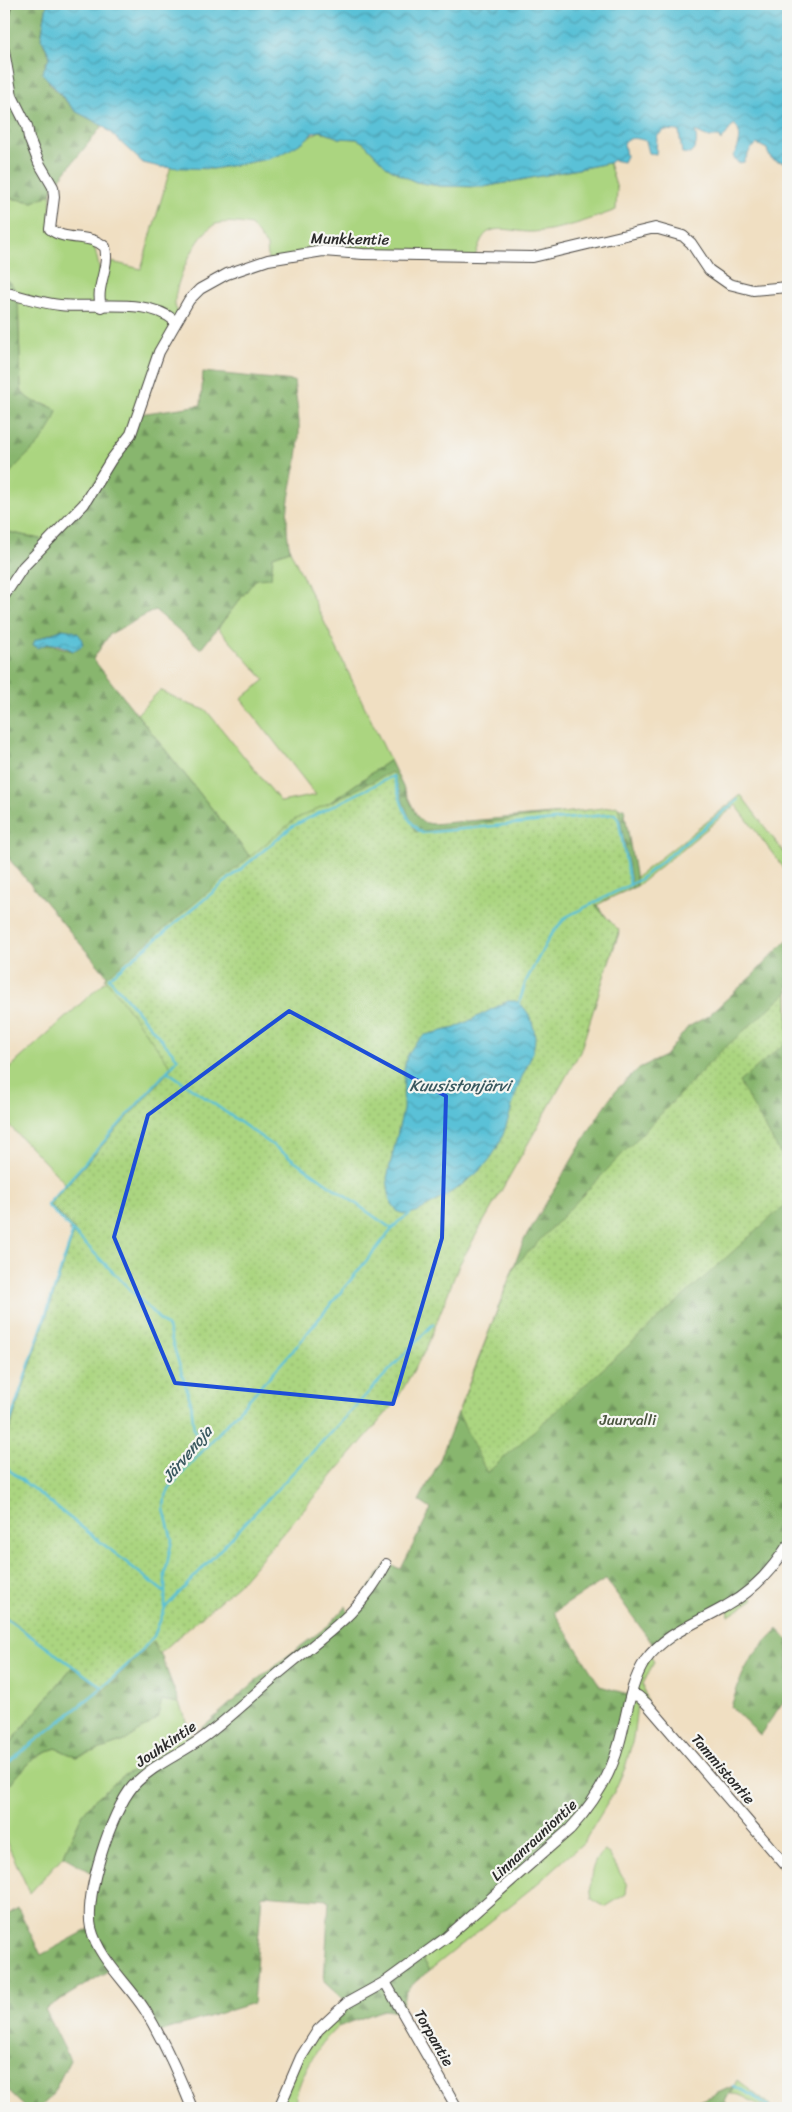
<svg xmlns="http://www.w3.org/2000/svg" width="792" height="2112" font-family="Sriracha,sans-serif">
<defs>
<pattern id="forest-firs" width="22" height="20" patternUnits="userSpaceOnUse" patternTransform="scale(1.25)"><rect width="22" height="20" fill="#88b66e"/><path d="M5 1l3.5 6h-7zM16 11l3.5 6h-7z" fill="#6f945b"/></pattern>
<pattern id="park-dots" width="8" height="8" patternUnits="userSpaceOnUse" patternTransform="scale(1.25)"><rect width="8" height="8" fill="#abd580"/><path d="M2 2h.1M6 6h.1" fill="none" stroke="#93b76f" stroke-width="1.8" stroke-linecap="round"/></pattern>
<pattern id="water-waves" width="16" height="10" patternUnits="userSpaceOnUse" patternTransform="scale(1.25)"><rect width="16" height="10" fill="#5ac1d7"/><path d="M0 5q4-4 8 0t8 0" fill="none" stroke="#4b9daf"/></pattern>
</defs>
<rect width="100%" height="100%" fill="#f6f6f2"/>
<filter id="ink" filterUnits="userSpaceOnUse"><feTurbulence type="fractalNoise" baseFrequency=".02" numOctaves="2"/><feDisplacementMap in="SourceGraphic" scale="10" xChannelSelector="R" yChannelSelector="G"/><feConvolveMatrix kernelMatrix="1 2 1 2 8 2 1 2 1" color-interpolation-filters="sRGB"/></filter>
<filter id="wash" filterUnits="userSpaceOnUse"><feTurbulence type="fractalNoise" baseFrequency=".0096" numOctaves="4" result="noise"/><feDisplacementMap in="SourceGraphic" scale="20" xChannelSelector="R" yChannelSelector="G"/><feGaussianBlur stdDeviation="1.12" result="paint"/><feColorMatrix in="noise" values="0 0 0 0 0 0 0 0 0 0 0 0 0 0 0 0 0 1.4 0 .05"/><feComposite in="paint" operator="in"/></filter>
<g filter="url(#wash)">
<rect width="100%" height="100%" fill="#f0dfc2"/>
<g fill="#abd580" stroke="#6b8056">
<path d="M320,131L339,138L357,139L364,143L386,166L403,176L416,182L439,186L484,187L609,163L617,189L616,210C589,220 562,230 533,232C520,233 503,226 490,231C481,235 478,248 475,257L338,251L268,260L267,246L251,225C240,223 227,221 216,224C198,231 173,285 175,304C175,308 178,312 179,315L139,414L105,470L48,541L9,532L4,523V481L49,405C36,403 27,402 21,389L18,299L4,277V197L33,202L51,194L50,229L93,240L102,280L112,262L141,269L171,166L213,169L268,159Z"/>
<polygon points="290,550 390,760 325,806 255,863 137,714 160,690 188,704 206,710 281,802 316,795 241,699 265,680 218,628 273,556"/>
<polygon points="741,795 788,858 788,874 736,805 637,886 635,878"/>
<polygon points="109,978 178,1059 66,1184 4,1120 4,1073"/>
<polygon points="747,1592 754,1599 729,1616 728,1606"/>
<polygon points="4,1617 73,1666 4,1751"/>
<polygon points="650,1655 654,1662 643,1684 647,1704 638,1697 633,1739 625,1768 613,1794 584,1842 538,1883 430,1970 421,1956 631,1695"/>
<polygon points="161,1700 179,1703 192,1737 123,1776 82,1815 63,1856 30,1893 4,1837 4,1790 34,1758 56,1748 76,1757 125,1741"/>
<path d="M604,1851L609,1854L627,1885L626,1894L605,1907L592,1899C589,1884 590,1861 604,1851Z"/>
<path d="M337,2012L338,2027C319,2042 294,2084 295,2108H279L301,2057Z"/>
<path d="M737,2080L768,2104L771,2108C756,2108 746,2093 730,2094Z"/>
</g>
<g fill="url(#forest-firs)" stroke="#5a704c" fill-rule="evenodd">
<polygon points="4,4 47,4 41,38 50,57 45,64 49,83 75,111 103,125 53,187 51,194 33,202 4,197"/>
<path d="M4,277L13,286L18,299L21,389C28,405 43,401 57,410C49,444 21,455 4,481Z"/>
<path d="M203,372L294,381C296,399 300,417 299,435C298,477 280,505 290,550L273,556L271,578L256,579L201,649L155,610L110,634L93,659L255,863L325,806L390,760L417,816L422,822L432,824L624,808L637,886L596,904L619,933L579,1046L154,1636L179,1703L162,1700L157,1719L125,1741L76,1757L56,1748L34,1758L4,1790V1751L73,1666L4,1617V1440L71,1239C72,1224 57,1214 47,1205L177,1059L4,853V520L9,532L48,541L75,515L139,414L201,405ZM54,632L73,651L36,640Z"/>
<path d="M788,939V1545L762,1579L656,1649L606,1579L554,1612L600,1686L631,1695L619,1745L587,1811L421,1957L430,1970C415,1982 401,1991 402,2012L383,2010L338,2027L337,2012L347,2003L324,1982L329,1900L262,1895L253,2003L156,2033L113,1968L45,2009L70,2060L52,2095L40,2108H26L4,2087V1917L18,1908L41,1955L91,1928L96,1875L63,1856L82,1815L94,1800L123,1776L192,1737L265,1673L329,1625L346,1606L349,1616L386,1564L401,1569L431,1509L419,1501L439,1462L524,1240L595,1121L616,1090L628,1079L639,1068L665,1056L688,1027L708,1016L753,975Z"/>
<path d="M778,1629L788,1640V1695L760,1735L731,1707C744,1666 748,1659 778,1629Z"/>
<polygon points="733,2086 725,2102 729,2108 685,2108"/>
</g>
<g fill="url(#park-dots)" stroke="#6b8056">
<polygon points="392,772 415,832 618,806 632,887 595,906 619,930 580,1052 459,1265 426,1349 394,1404 240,1583 159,1654 153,1642 104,1690 4,1615 4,1447 75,1230 50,1204 172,1068 105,978 294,820"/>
<polygon points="788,992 788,1041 739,1082 788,1167 788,1202 487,1473 458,1413 514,1267 721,1051"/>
</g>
<g fill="url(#water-waves)" stroke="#427681">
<path d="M47,4H788V162C777,162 769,161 767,149L757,144L750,150L744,162L738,163L733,156C740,146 743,133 734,124L721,141L720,137H708L695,131C697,139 698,147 690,154L682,153L679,131L665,130L657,136L656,154L649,153L646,141C639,139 629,135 624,144L626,156L623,162L613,160L609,163L484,187L439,186L416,182L403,176L386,166L364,143L357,139L339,138L320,131L314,132L303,142L282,154L268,159L213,169L160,167L143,163L103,126L75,111L42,73L50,56L41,38Z"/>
<path d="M63,629C76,631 81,632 83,645L73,651C62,645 49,640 38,648L33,645L35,640Z"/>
<path d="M508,1001H516C528,1008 534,1023 535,1037C535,1055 525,1068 519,1084C509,1112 505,1145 483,1167C472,1180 425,1211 409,1214C406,1215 402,1213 398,1212L390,1201L387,1178L403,1110L404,1069L407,1056L414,1045L425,1035L455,1028Z"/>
</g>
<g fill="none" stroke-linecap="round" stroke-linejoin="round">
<g stroke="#5ac1d7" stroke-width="2.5">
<polyline points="519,1003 526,981 550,936 566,917 639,880 738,800"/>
<polyline points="167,1071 392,1229"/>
<polyline points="4,1440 71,1239 71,1231"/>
<path d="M205,1448L194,1430L191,1403L168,1328L47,1205L178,1059L109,978L293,826L393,776C400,796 404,821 422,833L615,814L619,821L630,885"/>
<polyline points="4,1466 164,1592"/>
<polyline points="165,1608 433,1324"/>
<polyline points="4,1617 102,1687"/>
<polyline points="4,1766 103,1687 136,1657 154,1636 165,1608 165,1574 172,1540 164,1509 165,1498 171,1486 295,1348 398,1222 410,1214"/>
<polyline points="733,2086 754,2096 769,2108"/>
</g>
</g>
</g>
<g filter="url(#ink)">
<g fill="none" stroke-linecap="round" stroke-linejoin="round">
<defs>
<g id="minor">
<polyline points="4,14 6,4"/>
<path d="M4,51L12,96L27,126L29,138L39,163L53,187L54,197L50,229C65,242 90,233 105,247C110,268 95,286 101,307"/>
<path d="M4,292C22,297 41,303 60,305C95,309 148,297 175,321"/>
<polyline points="4,596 23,567 84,504 111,460 131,434 159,352 189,300 200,289 227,274 268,260 323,251 363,254 533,257 655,228 683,236 691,243 709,270 729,284 753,290 788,287"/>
<polyline points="631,1695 638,1696 647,1704 788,1868"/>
<polyline points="385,1982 457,2108"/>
<path d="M192,2108C179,2075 163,2040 145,2010C128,1983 99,1960 91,1928C84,1895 111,1812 133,1786C152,1765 179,1755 201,1739C229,1719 253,1695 279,1673C321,1637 360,1615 386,1564"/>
<path d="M279,2108L301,2057L318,2030L347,2003L385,1982L447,1937L570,1829C593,1804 610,1778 619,1744C627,1717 629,1685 645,1661C665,1633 697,1623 726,1606C752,1592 772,1570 788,1545"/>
</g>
</defs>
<use href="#minor" stroke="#494642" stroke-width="12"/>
<use href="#minor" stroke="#fff" stroke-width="10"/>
</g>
</g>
<path fill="none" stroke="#1d4ed8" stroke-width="4" stroke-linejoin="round" d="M289,1011L446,1096L442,1238L393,1404L175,1383L114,1237L148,1115Z"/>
<g text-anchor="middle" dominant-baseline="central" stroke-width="4.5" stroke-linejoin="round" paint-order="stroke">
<g font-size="15" fill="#2b2b2b" stroke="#f6f6f2">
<text transform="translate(350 239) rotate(1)">Munkkentie</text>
<text transform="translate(166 1744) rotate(-34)">Jouhkintie</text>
<text transform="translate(723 1769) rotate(49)">Tammistontie</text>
<text transform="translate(534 1840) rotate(-43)">Linnanrauniontie</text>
<text transform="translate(434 2038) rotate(60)">Torpantie</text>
</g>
<g font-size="15" fill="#4b5640" stroke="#f6f6f2">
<text x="628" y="1420">Juurvalli</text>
</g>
<g font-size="16" font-style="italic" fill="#39585f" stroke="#f6f6f2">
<text x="460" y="1085">Kuusistonjärvi</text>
<text transform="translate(187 1454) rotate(-50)">Järvenoja</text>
</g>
</g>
<rect width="792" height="2112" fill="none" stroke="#f6f6f2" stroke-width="20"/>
</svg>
